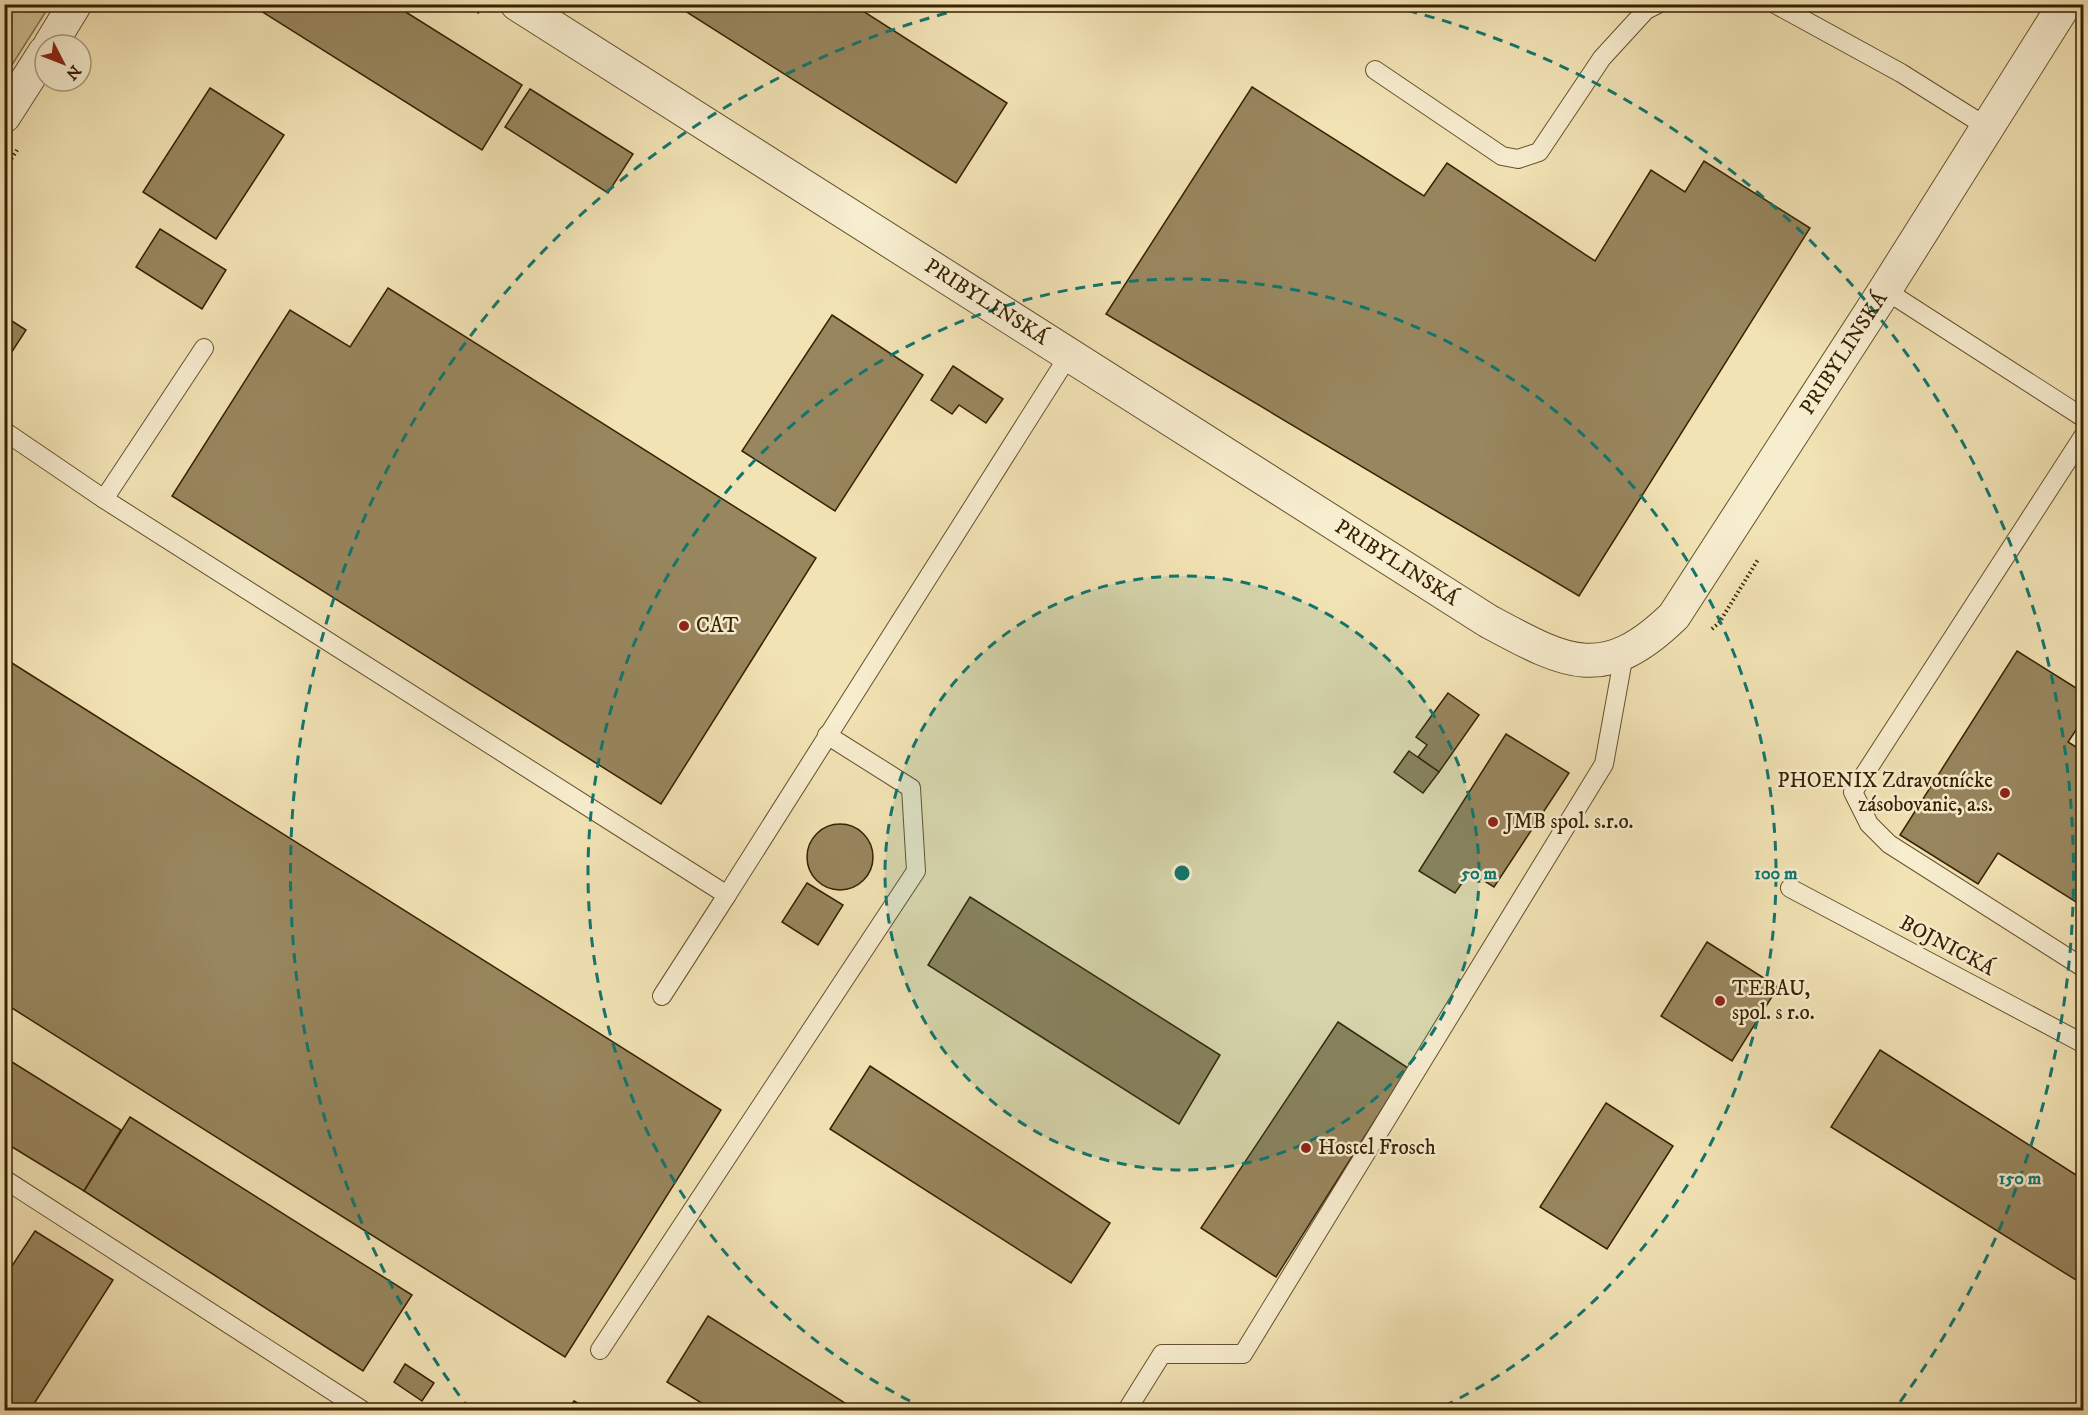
<svg xmlns="http://www.w3.org/2000/svg" width="2088" height="1415" font-family="'IM FELL DW Pica',serif">
<rect width="100%" height="100%" fill="#f2e3b5"/>
<filter id="stains"><feTurbulence type="fractalNoise" baseFrequency=".00333" numOctaves="4"/><feColorMatrix values="0 0 0 0 .2 0 0 0 0 .09 0 0 0 0 .02 0 0 0 .5 -.17"/></filter>
<radialGradient id="worn" r=".72"><stop offset=".6" stop-color="#630" stop-opacity="0"/><stop offset="1" stop-color="#630" stop-opacity=".3"/></radialGradient>
<polygon fill="#d2c296" stroke="#84724b" stroke-width="1.5" points="5,4 50,5 5,76 4,5"/>
<g fill="#98865e" stroke="#372100" stroke-width="1.5">
<polygon points="393,4 522,85 482,150 253,6"/>
<polygon points="674,4 852,4 1007,103 956,183"/>
<polygon points="1252,87 1424,196 1447,163 1595,261 1651,170 1685,192 1704,161 1810,228 1579,596 1106,314"/>
<polygon points="210,88 284,135 216,239 143,192"/>
<polygon points="530,89 633,154 608,193 505,127"/>
<polygon points="160,229 226,270 202,309 136,267"/>
<polygon points="388,288 816,558 661,804 172,496 290,310 350,347"/>
<polygon points="832,315 923,375 835,511 742,451"/>
<polygon points="4,316 26,330 4,364"/>
<polygon points="953,366 1003,399 986,423 959,405 952,414 931,400"/>
<polygon points="2017,651 2084,693 2084,718 2068,742 2084,752 2084,907 1998,853 1978,884 1900,835"/>
<polygon points="4,658 721,1110 565,1357 4,1003"/>
<polygon points="1448,693 1479,715 1439,772 1418,757 1427,745 1416,737"/>
<polygon points="1506,734 1569,773 1494,887 1470,872 1455,893 1419,871"/>
<polygon points="1409,751 1439,772 1423,793 1394,772"/>
<circle cx="840" cy="857" r="33"/>
<polygon points="807,883 843,905 818,945 782,922"/>
<polygon points="970,897 1220,1055 1179,1124 928,965"/>
<polygon points="1707,942 1778,987 1732,1061 1661,1016"/>
<polygon points="1338,1022 1408,1068 1276,1277 1201,1228"/>
<polygon points="1880,1050 2084,1180 2084,1285 1831,1127"/>
<polygon points="4,1057 121,1130 84,1191 4,1142"/>
<polygon points="870,1066 1110,1223 1071,1283 830,1129"/>
<polygon points="1606,1103 1673,1146 1607,1249 1540,1207"/>
<polygon points="130,1117 412,1295 363,1371 84,1191"/>
<polygon points="35,1231 113,1280 30,1410 4,1410 4,1278"/>
<polygon points="708,1316 856,1410 713,1410 667,1382"/>
<polygon points="405,1364 434,1383 422,1401 394,1382"/>
<polygon points="574,1401 590,1410 568,1410"/>
</g>
<g fill="none" stroke-linecap="round" stroke-linejoin="round">
<defs>
<g id="service">
<polyline points="1775,4 1901,73 1987,127"/>
<polyline points="1375,70 1502,156 1518,159 1539,152 1602,58 1646,10 1658,4"/>
<polyline points="1885,290 2084,418"/>
<polyline points="4,431 104,499 727,895 662,996"/>
<polyline points="2084,435 1853,792 1869,824 1889,844 2084,968"/>
<polyline points="104,499 204,348"/>
<polyline points="1790,888 2084,1044"/>
<polyline points="727,895 1069,355"/>
<polyline points="4,1179 362,1410"/>
<polyline points="600,1350 916,871 911,788 827,735"/>
<polyline points="1127,1410 1162,1354 1243,1354 1604,764 1624,654"/>
</g>
<g id="minor">
<path id="s1" d="M517,4L1488,621C1566,663 1603,685 1674,616L1885,290L2065,4"/>
<polyline points="50,45 75,4"/>
<polyline points="4,116 45,52"/>
</g>
</defs>
<use href="#service" stroke="#66522d" stroke-width="20"/>
<use href="#minor" stroke="#66522d" stroke-width="35"/>
<g stroke="#372100" stroke-width="4" stroke-dasharray="1.5 3" stroke-linecap="butt">
<polyline points="467,4 482,14"/>
<polyline points="4,170 17,150"/>
<polyline points="1712,629 1719,623 1759,558"/>
</g>
<use href="#service" stroke="#f7edcf" stroke-width="18"/>
<use href="#minor" stroke="#f7edcf" stroke-width="33"/>
</g>
<circle cx="1182" cy="873" r="297" fill="#0f766e" fill-opacity=".12"/>
<g fill="none" stroke="#0f766e" stroke-width="3" stroke-dasharray="10 8">
<circle cx="1182" cy="873" r="297"/>
<path d="M926 1409A594 594 0 1 1 1438 1409"/>
<path d="M470 1410A892 892 0 0 1 974 6M1390 6A892 892 0 0 1 1894 1410"/>
</g>
<g fill="#8f2418" stroke="#f7edcf" stroke-width="2">
<circle cx="684" cy="626" r="6"/>
<circle cx="2005" cy="793" r="6"/>
<circle cx="1493" cy="822" r="6"/>
<circle cx="1720" cy="1001" r="6"/>
<circle cx="1306" cy="1148" r="6"/>
</g>
<g text-anchor="middle" dominant-baseline="central" stroke-width="5" stroke-linejoin="round" paint-order="stroke">
<g font-size="21" fill="#372100" stroke="#f7edcf">
<text stroke="none"><textPath href="#s1" startOffset="556">PRIBYLINSKÁ</textPath></text>
<text stroke="none"><textPath href="#s1" startOffset="1671">PRIBYLINSKÁ</textPath></text>
<text stroke="none"><textPath href="#s1" startOffset="1042">PRIBYLINSKÁ</textPath></text>
<text transform="translate(1947 946) rotate(28)">BOJNICKÁ</text>
</g>
<g font-size="21" fill="#372100" stroke="#f7edcf" text-anchor="start">
<text x="696" y="626">CAT</text>
<text x="1993" y="781" text-anchor="end">PHOENIX Zdravotnícke<tspan x="1993" dy="24">zásobovanie, a.s.</tspan></text>
<text x="1505" y="822">JMB spol. s.r.o.</text>
<text x="1732" y="989">TEBAU,<tspan x="1732" dy="24">spol. s r.o.</tspan></text>
<text x="1318" y="1148">Hostel Frosch</text>
</g>
</g>
<circle cx="1182" cy="873" r="9" fill="#0f766e" stroke="#f7edcf" stroke-width="3"/>
<g font-size="18" text-anchor="middle" font-weight="bold" fill="#0f766e" stroke="#f7edcf" stroke-width="5" stroke-linejoin="round" paint-order="stroke">
<text x="1479" y="879">50 m</text>
<text x="1776" y="879">100 m</text>
<text x="2020" y="1184">150 m</text>
</g>
<rect width="2088" height="1415" fill="none" stroke="#f2e3b5" stroke-width="24"/>
<rect x="6" y="6" width="2076" height="1403" fill="none" stroke="#372100" stroke-width="3"/>
<rect x="12" y="12" width="2064" height="1391" fill="none" stroke="#372100" stroke-width="1.5"/>
<g transform="translate(63 63) rotate(132)"><circle r="28" fill="#f7edcf" stroke="#aa9b7c" stroke-width="1.5"/>
<path d="M0-4.5L10 22L0 15L-10 22Z" fill="#8f2418"/>
<text y="-9" font-size="16" font-weight="bold" text-anchor="middle" fill="#372100">N</text>
</g>
<rect width="100%" height="100%" filter="url(#stains)"/>
<rect width="100%" height="100%" fill="url(#worn)"/>
</svg>
